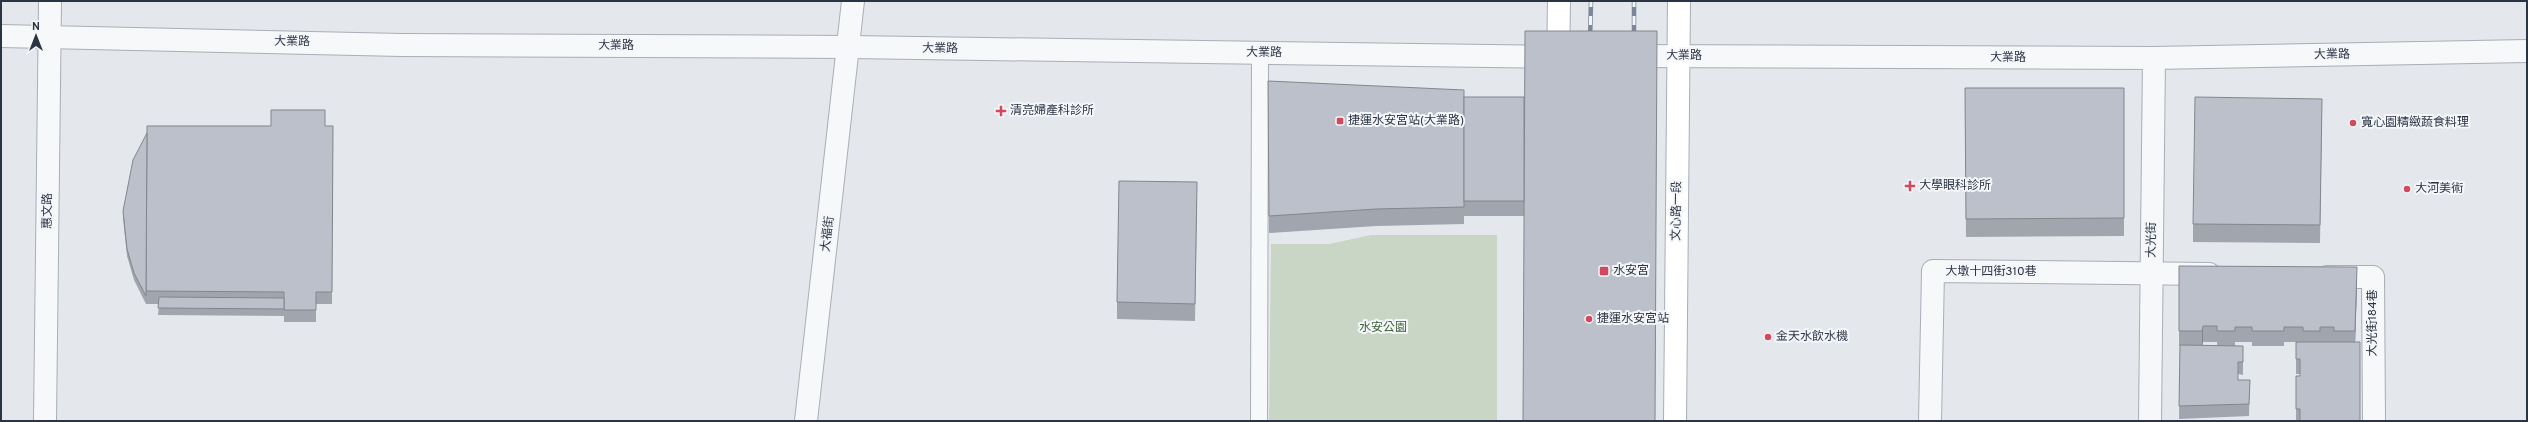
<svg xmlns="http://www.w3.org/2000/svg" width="2528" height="422" font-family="Overpass,'Noto Sans TC',sans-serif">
<rect width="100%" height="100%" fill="#e4e7ec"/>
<polygon fill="#c9d6c5" points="1371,235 1497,235 1497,421 1269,421 1271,244 1329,244"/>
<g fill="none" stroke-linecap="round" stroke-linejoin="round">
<defs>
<polyline id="service" points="1259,421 1260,53"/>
<g id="minor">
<polyline points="1,36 402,45 850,47 1554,57"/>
<polyline points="1628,56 2154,58 2527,51"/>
<polyline points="2327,277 2373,277 2374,421"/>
<polyline points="45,421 50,1"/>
<polyline points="806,421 853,1"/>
<polyline points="1930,421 1933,271 2209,274"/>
<polyline points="2150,421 2154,58"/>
</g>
<g id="secondary">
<polyline points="1558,62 1559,1"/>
<polyline points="1675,421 1679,1"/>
</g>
</defs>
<use href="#service" stroke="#a9aeb7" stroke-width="18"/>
<use href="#minor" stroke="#a9aeb7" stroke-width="24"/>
<use href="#secondary" stroke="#a9aeb7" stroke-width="24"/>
<use href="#service" stroke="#f7f8fa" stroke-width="16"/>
<use href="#minor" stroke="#f7f8fa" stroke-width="22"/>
<use href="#secondary" stroke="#fff" stroke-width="22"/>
<defs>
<g id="rail">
<polyline points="1590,43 1591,1"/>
<polyline points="1634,43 1634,1"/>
</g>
</defs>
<use href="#rail" stroke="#7d8696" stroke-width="4.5"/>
<use href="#rail" stroke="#f4f6f9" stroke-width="3" stroke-dasharray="9" stroke-linecap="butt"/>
</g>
<g fill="#a1a5ae" fill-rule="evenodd">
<polygon points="1268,81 1464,97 1524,97 1524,216 1464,216 1464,224 1376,226 1269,233"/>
<polygon points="1965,88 2124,88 2124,236 1966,237"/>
<polygon points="2322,117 2320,243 2193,242 2193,224"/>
<polygon points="325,126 333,126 332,304 316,304 316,322 284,322 284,316 158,315 159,304 146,304 134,280 127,256 123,218 123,211"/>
<polygon points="1197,199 1195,321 1117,319 1117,302"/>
<path d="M2357,283L2355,342L2360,421H2296V376H2300V374H2296V342H2284V346H2252V342H2235V346H2243V375L2238,374V380H2250L2249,416L2179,419L2180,346H2179V331ZM2203,342H2217V345H2203Z"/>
</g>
<g fill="#83868d">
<polygon points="2357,267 2357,283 2355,347 2355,331"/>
<polygon points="2203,326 2203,342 2202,346 2202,331"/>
</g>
<g fill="#bbc0ca" stroke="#83868d">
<polygon points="1525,31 1657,31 1655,421 1523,421"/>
<polygon points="1268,81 1464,90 1464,207 1376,209 1269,216"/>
<polygon points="1965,88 2124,88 2124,218 1966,219"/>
<rect x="1464" y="97" width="60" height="104"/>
<polygon points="2195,97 2322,99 2320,225 2193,224"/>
<polygon points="271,110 325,110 325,126 333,126 332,292 316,292 316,310 284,310 284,292 146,291 147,126 271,126"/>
<polygon points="147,133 146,291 146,296 134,273 127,249 123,211 133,160"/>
<polygon points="1119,181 1197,182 1195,304 1117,302"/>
<polygon points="2179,266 2357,267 2355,331 2334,331 2334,327 2320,327 2320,331 2303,331 2303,327 2284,327 2284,331 2252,331 2252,327 2235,327 2235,331 2217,331 2217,326 2203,326 2202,331 2179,331"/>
<polygon points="159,297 284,298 284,309 158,308"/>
<polygon points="2296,342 2360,342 2360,421 2300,421 2300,409 2296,409 2296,376 2300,376 2300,359 2296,359"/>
<polygon points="2180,345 2243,346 2243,362 2238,362 2238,380 2250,380 2249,404 2179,406"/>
</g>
<g fill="#d1495b" stroke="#f4f6f9" stroke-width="1.5">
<path d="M999 105h4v4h4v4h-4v4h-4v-4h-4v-4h4z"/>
<rect x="1336" y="117" width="8" height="8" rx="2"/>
<circle cx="2353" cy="123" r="4"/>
<path d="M1908 180h4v4h4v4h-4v4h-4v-4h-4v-4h4z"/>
<circle cx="2407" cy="189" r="4"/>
<rect x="1599" y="266" width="10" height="10" rx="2"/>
<circle cx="1589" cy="319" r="4"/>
<circle cx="1768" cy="337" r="4"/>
</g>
<g text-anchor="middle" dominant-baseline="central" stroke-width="4" stroke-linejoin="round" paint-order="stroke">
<g font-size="12" fill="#2b3445" stroke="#f4f6f9">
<text transform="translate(292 42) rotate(1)">大業路</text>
<text x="616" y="46">大業路</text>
<text transform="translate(940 49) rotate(1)">大業路</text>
<text transform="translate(1264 53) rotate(1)">大業路</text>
<text transform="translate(2332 55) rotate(-1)">大業路</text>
<text x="1684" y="56">大業路</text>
<text x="2008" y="58">大業路</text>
<text transform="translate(48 211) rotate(-89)">惠文路</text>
<text transform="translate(1677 211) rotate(-89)">文心路一段</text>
<text transform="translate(828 234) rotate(-83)">大福街</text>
<text transform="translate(2152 240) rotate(-89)">大光街</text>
<text x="1991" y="272">大墩十四街310巷</text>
<text transform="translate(2373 323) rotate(-90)">大光街184巷</text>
</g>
<g font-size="12" fill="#2b3445" stroke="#f4f6f9" text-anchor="start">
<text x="1010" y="111">清亮婦產科診所</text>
<text x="1348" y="121">捷運水安宮站(大業路)</text>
<text x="2361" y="123">寬心園精緻蔬食料理</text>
<text x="1919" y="186">大學眼科診所</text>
<text x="2415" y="189">大河美術</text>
<text x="1613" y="271">水安宮</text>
<text x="1597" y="319">捷運水安宮站</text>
<text x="1776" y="337">金天水飲水機</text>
</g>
<g font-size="12" fill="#3f6138" stroke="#f4f6f9">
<text x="1383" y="328">水安公園</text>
</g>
</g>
<rect width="2528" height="422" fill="none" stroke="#2b3445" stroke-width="4"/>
<g transform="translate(36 36)" stroke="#f4f6f9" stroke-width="3" paint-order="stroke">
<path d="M0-3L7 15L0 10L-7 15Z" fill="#2b3445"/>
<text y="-6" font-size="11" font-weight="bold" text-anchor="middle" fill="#2b3445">N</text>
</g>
</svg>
